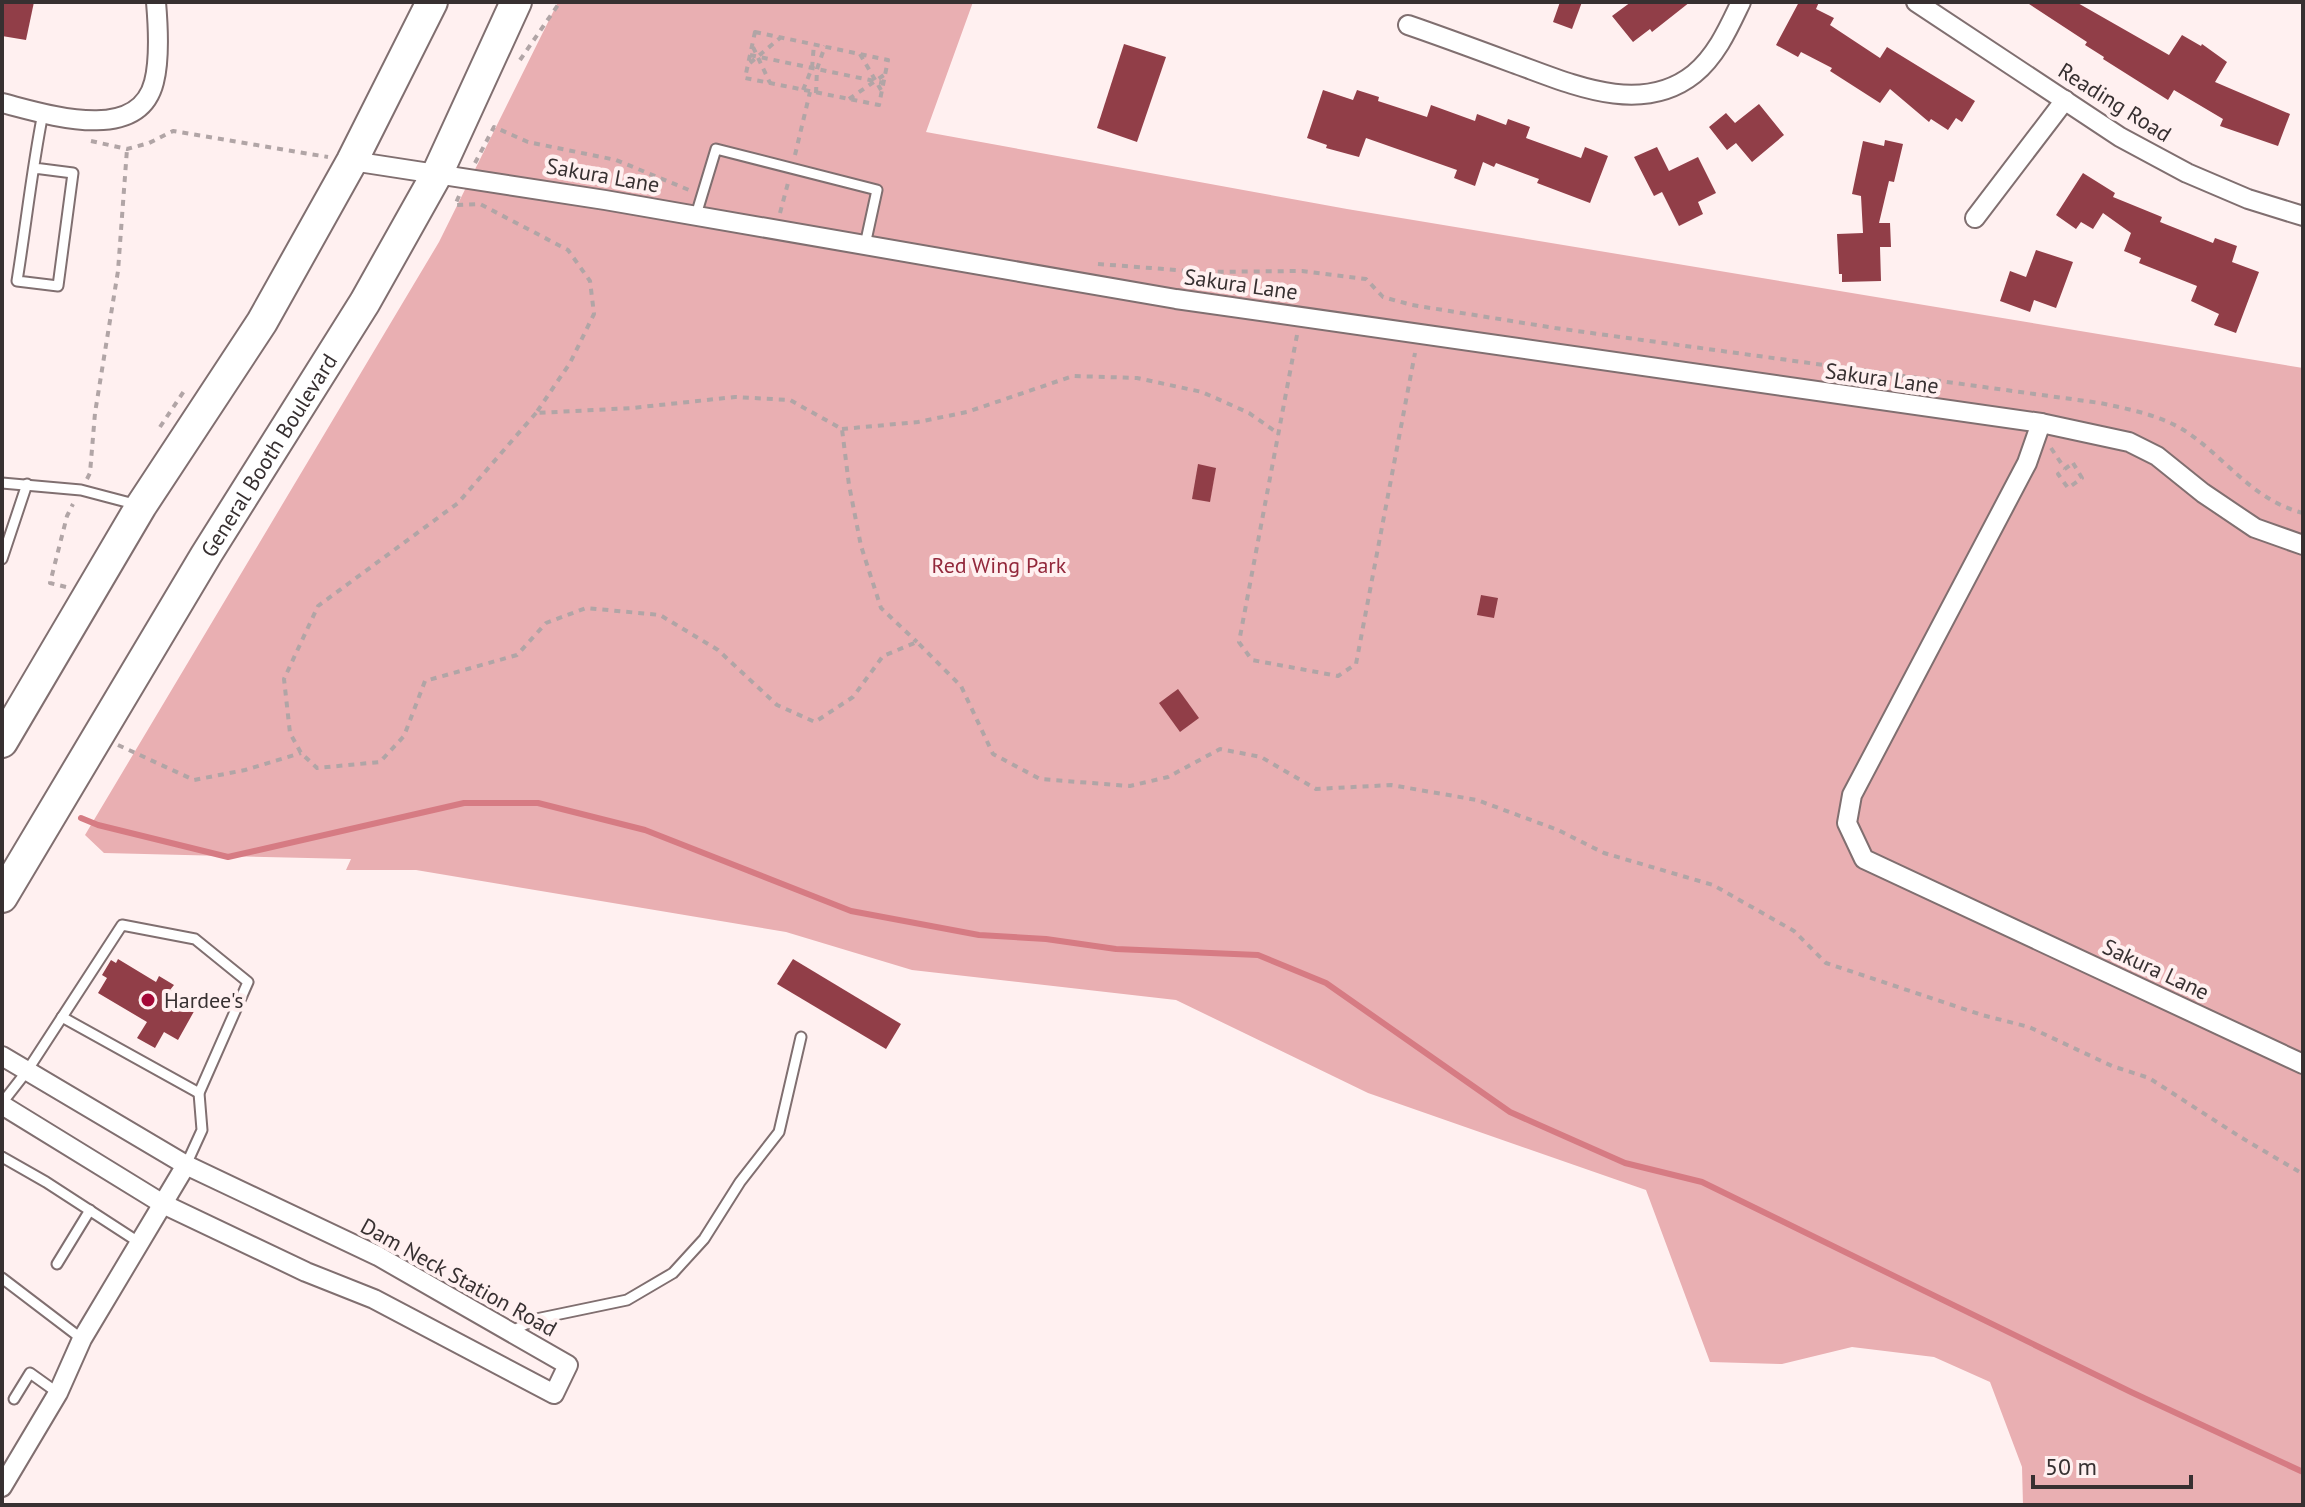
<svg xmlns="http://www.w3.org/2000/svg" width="2305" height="1507" font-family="'PT Sans',sans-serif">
<rect width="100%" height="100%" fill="#fff0f0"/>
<polygon fill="#e9afb2" points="558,2 973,2 926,132 1347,209 2303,368 2303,1505 2023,1505 2022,1467 1990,1382 1934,1357 1852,1347 1782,1364 1710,1362 1646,1190 1368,1093 1176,1000 912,970 786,932 416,870 346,870 351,859 104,853 85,835 439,242"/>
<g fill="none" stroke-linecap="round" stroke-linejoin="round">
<polyline stroke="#d67b83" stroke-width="6" points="81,818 98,825 228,857 464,803 538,803 645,830 851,911 979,935 1046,939 1116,949 1258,955 1326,983 1510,1112 1625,1163 1702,1182 2131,1392 2303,1472"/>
</g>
<g fill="#913e48">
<polygon points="2,2 34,2 26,40 2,36"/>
<polygon points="1560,2 1582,2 1572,29 1553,22"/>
<polygon points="1631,2 1690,2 1652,32 1650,29 1633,42 1612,16"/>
<polygon points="1799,2 1819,2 1816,9 1834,18 1830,25 1880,58 1887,47 1975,101 1962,122 1956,118 1948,130 1931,119 1929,122 1890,89 1880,103 1830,71 1832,68 1801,52 1798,57 1776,45"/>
<polygon points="2026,2 2076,2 2169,55 2182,35 2201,46 2202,44 2227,62 2215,82 2290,114 2278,146 2220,126 2223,119 2174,90 2168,100 2103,59 2104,57 2085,45 2087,42"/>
<polygon points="1124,44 1166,57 1137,142 1097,128"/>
<polygon points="1323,90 1353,100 1357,90 1379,97 1378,101 1427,117 1431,105 1475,121 1477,114 1506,125 1508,119 1530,127 1526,138 1581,158 1585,147 1608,156 1590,203 1537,183 1539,179 1496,163 1494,167 1483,162 1475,186 1454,178 1457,170 1366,138 1359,157 1326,148 1327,145 1307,138"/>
<polygon points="1759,104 1784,135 1752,162 1736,143 1727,150 1709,127 1726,113 1735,123"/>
<polygon points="1885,140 1903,144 1894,182 1889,181 1879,223 1890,223 1891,247 1880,247 1881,281 1842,282 1842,274 1839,274 1837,234 1863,233 1861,196 1852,194 1863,141 1884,146"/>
<polygon points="1657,147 1669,171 1698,157 1716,193 1698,202 1703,214 1679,226 1662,192 1654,196 1634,157"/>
<polygon points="2083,173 2115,193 2113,197 2162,217 2160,222 2213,243 2215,238 2237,246 2232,262 2259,272 2236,333 2214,325 2219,314 2191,301 2197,286 2139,263 2141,258 2124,251 2131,233 2103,213 2093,229 2081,222 2076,229 2056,215"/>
<polygon points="2036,250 2073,262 2056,308 2034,300 2030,312 2000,301 2010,271 2026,277"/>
<polygon points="1198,464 1216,468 1210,502 1192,499"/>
<polygon points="1481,595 1498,598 1494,618 1477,615"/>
<polygon points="1178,689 1199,718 1180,732 1159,703"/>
<polygon points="118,959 156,982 159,976 174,985 170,990 197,1006 178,1040 164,1032 155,1048 137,1038 147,1022 98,993 107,978 102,975 111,960 116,963"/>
<polygon points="793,959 901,1024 886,1049 777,984"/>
</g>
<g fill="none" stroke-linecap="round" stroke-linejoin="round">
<defs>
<g id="service">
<path d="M34,168L73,173L58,286L17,281C26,225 32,168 43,113"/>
<polyline points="696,215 716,149 877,190 865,245"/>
<polyline points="2,483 81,490 138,505"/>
<polyline points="2,559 27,484"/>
<polyline points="62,1017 199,1093"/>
<polyline points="2,1103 27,1071 122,925 195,939 248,982 199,1093 202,1130 186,1165"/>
<polyline points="2,1157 46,1182 140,1243"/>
<polyline points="57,1264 90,1210"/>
<polyline points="2,1278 82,1339"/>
<polyline points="510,1332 536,1319 627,1300 673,1273 704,1239 740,1182 779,1132 801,1037"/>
<polyline points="14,1399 30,1373 58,1393"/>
</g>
<g id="minor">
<polyline points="1916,2 2120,137 2187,173 2248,199 2303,216"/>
<path d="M1408,25C1443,37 1478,50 1513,63C1569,83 1640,117 1694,74C1717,55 1729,27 1741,2"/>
<path d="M2,103C46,114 138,145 154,82C160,59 158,25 156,2"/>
<polyline points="352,161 605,200 1176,299 2041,423 2129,442 2157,456 2203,493 2255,528 2303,545"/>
<polyline points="1975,218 2065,100"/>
<polyline points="2041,423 2027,463 1852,795 1847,823 1864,859 2303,1064"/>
<polyline points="2,1056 186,1165 378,1256 568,1365 554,1394 374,1299 306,1272 163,1204 2,1105"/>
<polyline points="2,1487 58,1393 82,1339 186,1165"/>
</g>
<g id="trunk">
<polyline points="2,742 141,506 262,322 352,161 432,2"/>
<path id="s1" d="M2,897L206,555L365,302L438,172L516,2"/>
</g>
</defs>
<use href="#service" stroke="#806f70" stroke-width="13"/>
<use href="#minor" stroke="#806f70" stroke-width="22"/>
<use href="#trunk" stroke="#806f70" stroke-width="34"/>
<g stroke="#b1a5a6" stroke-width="4" stroke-dasharray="6 6" stroke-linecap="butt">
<polygon points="755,32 888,60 879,105 745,78"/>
<polyline points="753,47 770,83"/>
<polyline points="860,54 881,90"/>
<polyline points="750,55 884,83"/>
<polyline points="520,60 560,2"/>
<polyline points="750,63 780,38"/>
<polyline points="803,90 812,68 814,44"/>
<polyline points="816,93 817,69 825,46"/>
<polyline points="849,99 884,75"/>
<polyline points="91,141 127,149 149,143 173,131 328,157"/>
<polyline points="795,155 810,92"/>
<polyline points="475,163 494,127 528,142 616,160 689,190"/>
<polyline points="459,196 455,205 480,204 568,250 590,281 594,314 570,363 536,413 632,408 735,397 790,400 842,429 849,485 861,546 881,608 917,642"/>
<polyline points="780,213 788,183"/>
<path d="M1098,264L1203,272L1302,271L1366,279L1383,297L1412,305L1555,328L2100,403C2128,409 2156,414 2182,429C2224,455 2251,500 2303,513"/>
<polyline points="1297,335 1239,642 1252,660 1338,676 1356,664 1415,353"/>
<polyline points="536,413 458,503 318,606 284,679 290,733 301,753 317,768 380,762 404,736 425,681 517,655 546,623 586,608 660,615 718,650 777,705 815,722 853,697 883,656 917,642 961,686 993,754 1040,779 1130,786 1168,777 1220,749 1261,757 1316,789 1391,785 1477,800 1558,830 1604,853 1713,885 1794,931 1826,963 1982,1015 2029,1027 2112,1066 2149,1078 2242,1138 2303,1174"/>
<polyline points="160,427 186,388"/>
<polyline points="842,429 918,422 967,412 1073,376 1137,378 1202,392 1249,413 1279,434"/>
<polyline points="2051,448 2065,469"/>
<polygon points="2073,463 2082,478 2068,488 2058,474"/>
<polyline points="87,479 90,473 95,413 118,271 127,149"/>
<polyline points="66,587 50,583 67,516 73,504"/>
<polyline points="118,745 194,780 245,770 301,753"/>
</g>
<use href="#service" stroke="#fff" stroke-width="9"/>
<use href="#minor" stroke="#fff" stroke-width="18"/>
<use href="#trunk" stroke="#fff" stroke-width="30"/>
</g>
<circle fill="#a40836" stroke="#fff0f0" stroke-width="3" cx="148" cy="1000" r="8"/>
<g text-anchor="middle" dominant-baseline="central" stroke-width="8" stroke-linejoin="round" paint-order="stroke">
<g font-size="22" fill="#373031" stroke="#fff0f0">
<text transform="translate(2115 102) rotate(32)">Reading Road</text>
<text transform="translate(603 175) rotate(10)">Sakura Lane</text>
<text transform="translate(1241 284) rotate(8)">Sakura Lane</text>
<text transform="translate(1882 378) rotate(8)">Sakura Lane</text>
<text stroke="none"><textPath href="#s1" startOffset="516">General Booth Boulevard</textPath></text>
<text transform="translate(2156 969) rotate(25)">Sakura Lane</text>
<text transform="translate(459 1277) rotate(29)">Dam Neck Station Road</text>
</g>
<g font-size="22" fill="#93283b" stroke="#fff0f0">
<text x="999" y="565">Red Wing Park</text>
</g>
<g font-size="22" fill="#373031" stroke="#fff0f0" text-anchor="start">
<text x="164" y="1000">Hardee's</text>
</g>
</g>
<rect width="2305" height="1507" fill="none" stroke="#373031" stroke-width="8"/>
<path d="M2033 1475v12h158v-12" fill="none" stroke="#373031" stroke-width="4"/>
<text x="2045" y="1475" font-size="24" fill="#373031" stroke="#fff0f0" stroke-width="6" paint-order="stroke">50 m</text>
</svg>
